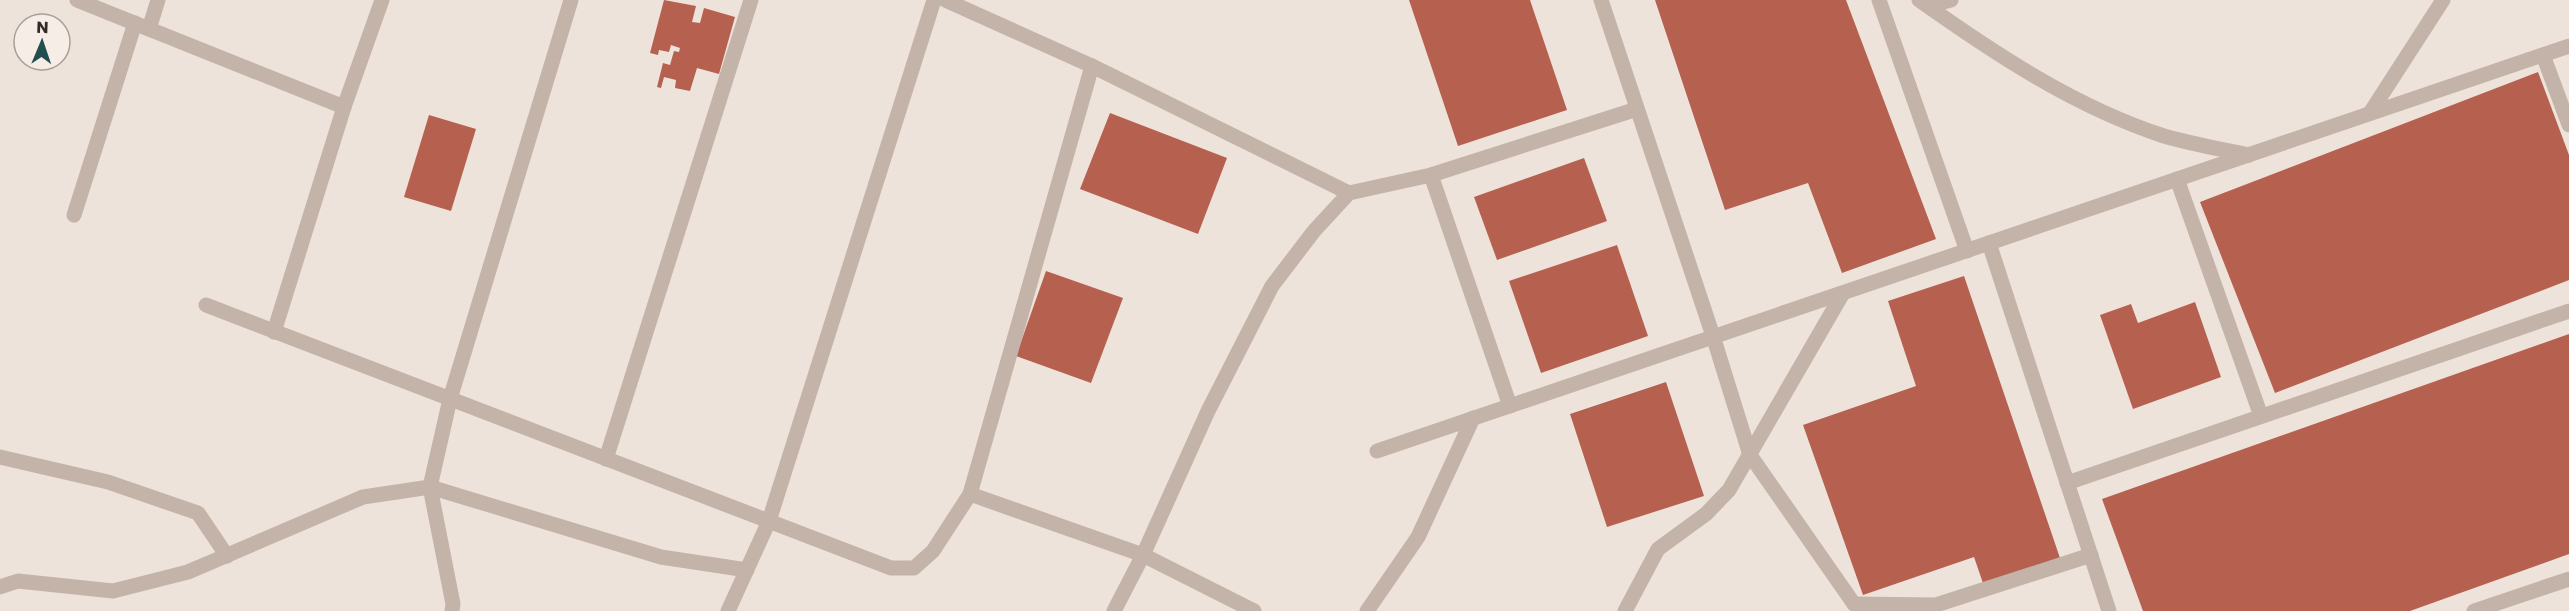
<svg xmlns="http://www.w3.org/2000/svg" width="2569" height="611" font-family="Poppins,sans-serif">
<rect width="100%" height="100%" fill="#eee3da"/>
<g fill="#b66050">
<polygon points="664,0 696,6 692,22 700,23 704,8 735,17 719,74 697,68 690,91 675,88 676,80 664,77 661,88 657,87 663,63 670,65 674,51 679,52 680,48 671,45 669,52 659,50 658,55 650,53"/>
<polygon points="1409,0 1530,0 1567,110 1458,146"/>
<polygon points="1655,0 1846,0 1936,239 1842,273 1808,183 1725,210"/>
<polygon points="2538,72 2569,155 2569,280 2275,393 2200,202"/>
<polygon points="1110,113 1227,158 1198,234 1080,189"/>
<polygon points="429,115 476,129 451,211 404,197"/>
<polygon points="1584,158 1607,221 1497,260 1474,197"/>
<polygon points="1617,245 1648,336 1541,373 1509,281"/>
<polygon points="1046,271 1123,298 1091,383 1016,356"/>
<polygon points="1964,276 2061,561 1984,586 1974,557 1863,595 1803,425 1916,386 1888,301"/>
<polygon points="2195,302 2221,377 2133,409 2100,315 2131,304 2138,323"/>
<polygon points="2569,334 2569,554 2410,611 2143,611 2102,499"/>
<polygon points="1666,382 1704,496 1607,527 1570,414"/>
</g>
<g fill="none" stroke-linecap="round" stroke-linejoin="round">
<g stroke="#c4b3a8" stroke-width="15">
<polyline points="77,0 149,29 158,0"/>
<polyline points="945,0 1092,66 1349,193"/>
<polyline points="1601,0 1713,336 1750,455 1854,604"/>
<polyline points="1879,0 1967,251"/>
<path d="M1919,0C1995,54 2075,107 2164,136C2191,144 2221,149 2249,155"/>
<polyline points="1928,6 1951,0"/>
<polyline points="149,29 344,107"/>
<polyline points="2543,55 2569,125"/>
<polyline points="2370,113 2443,0"/>
<polyline points="1431,175 1510,406"/>
<polyline points="2177,179 2261,416"/>
<polyline points="74,215 135,23"/>
<polyline points="1989,243 2109,611"/>
<polyline points="206,305 891,568 914,568 933,551 970,494 1092,66"/>
<polyline points="274,332 344,107 382,0"/>
<polyline points="1377,451 2569,46"/>
<polyline points="0,457 108,482 198,513 227,556"/>
<polyline points="606,459 751,0"/>
<polyline points="2067,483 2569,311"/>
<polyline points="970,494 1143,555 1208,411 1272,286 1314,231 1349,193 1431,175 1637,109"/>
<polyline points="0,587 18,581 113,591 188,572 363,497 430,487 661,557 747,570"/>
<polyline points="1854,604 1936,605 2091,555"/>
<polyline points="452,611 453,604 430,487 450,399 571,0"/>
<polyline points="728,611 769,521 934,0"/>
<polyline points="1114,611 1143,555 1254,611"/>
<polyline points="1367,611 1418,537 1473,418"/>
<polyline points="1625,611 1658,549 1706,514 1729,490 1843,293"/>
<polyline points="2474,611 2569,579"/>
</g>
</g>
<g transform="translate(42 42) rotate(2)"><circle r="28" fill="#f6ede6" stroke="#a89f9a" stroke-width="1.5"/>
<path d="M0-4.5L10 22L0 15L-10 22Z" fill="#224e4d"/>
<text y="-9" font-size="16" font-weight="bold" text-anchor="middle" fill="#322a27">N</text>
</g>
</svg>
